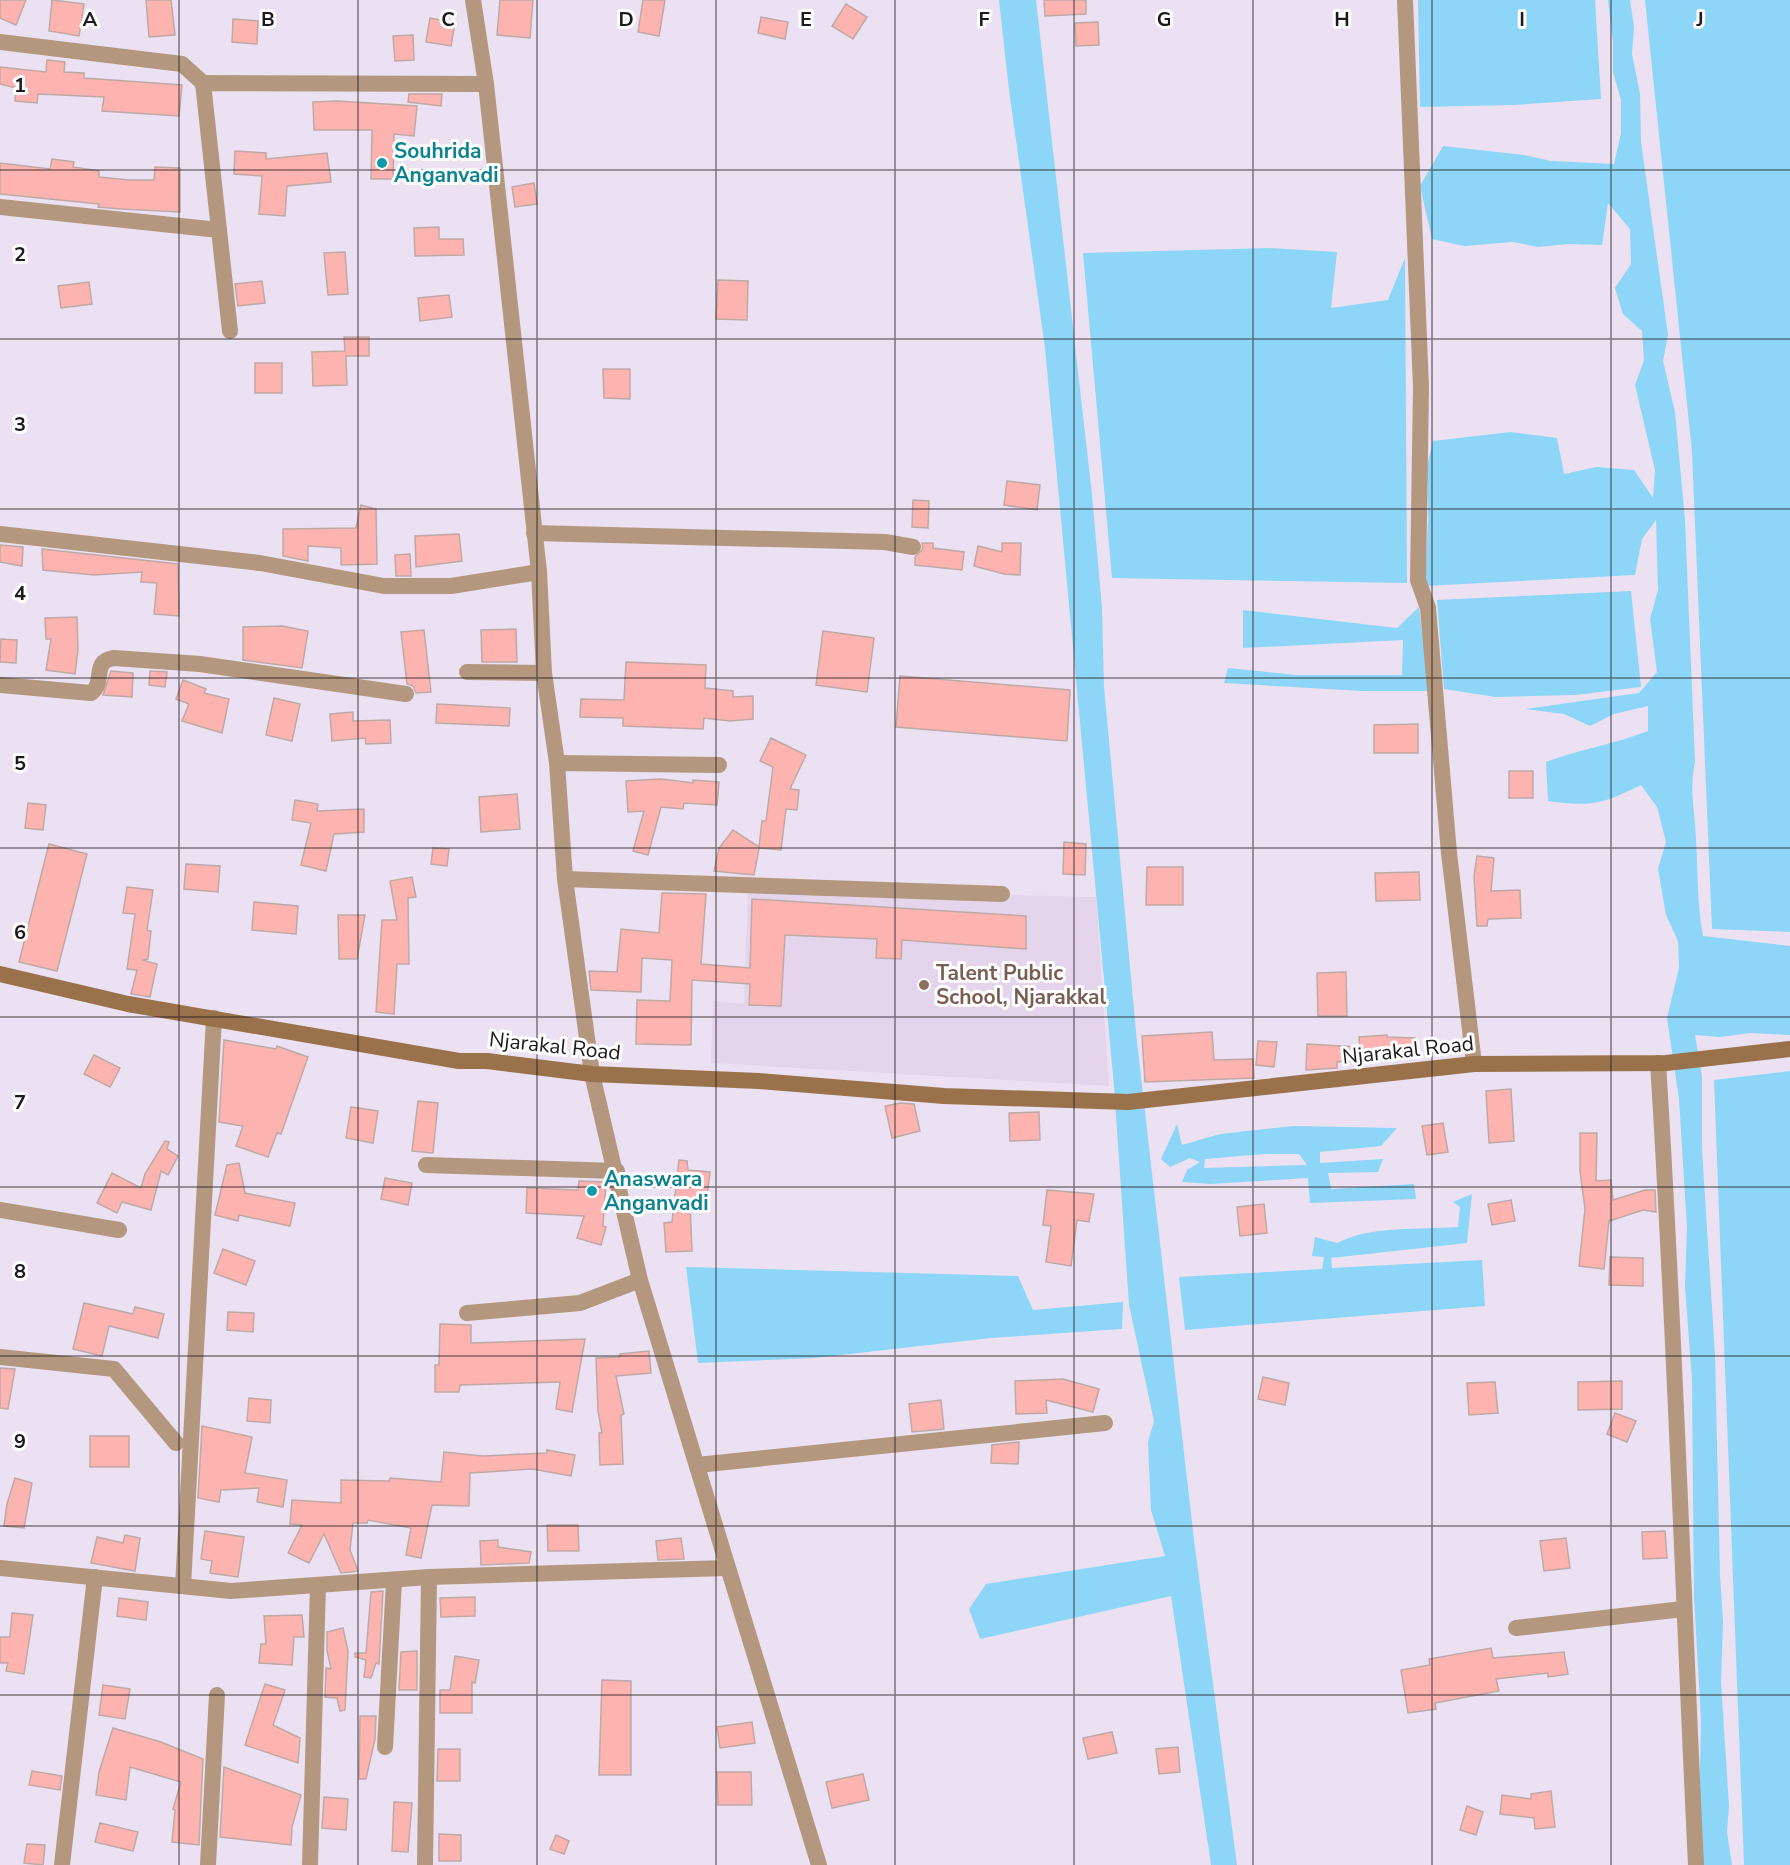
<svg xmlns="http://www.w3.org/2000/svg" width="1790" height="1865" font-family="'Nunito Sans',sans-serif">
<rect width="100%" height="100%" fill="#ece1f2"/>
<polygon fill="#e5d5ec" points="748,888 1096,897 1109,1086 711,1063 713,1001 744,1004"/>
<g fill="#8dd6f7" fill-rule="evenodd">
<polygon points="999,0 1036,0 1092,495 1102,608 1104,687 1137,1042 1194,1540 1237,1865 1211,1865 1171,1596 980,1639 969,1609 986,1584 1165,1556 1151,1510 1148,1442 1154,1421 1129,1305 1114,1086 1045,348 1009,90"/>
<polygon points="1418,0 1595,0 1601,99 1514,105 1420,107"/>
<path d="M1608,0H1630L1634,27L1632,54L1640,94L1641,142L1668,335L1663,361L1675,412L1685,520L1695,762C1689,792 1695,810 1696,840C1698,873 1697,904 1703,936L1790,946V1035L1750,1033L1720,1037L1695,1035L1702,1077V1149L1715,1355L1720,1575L1723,1622L1721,1682L1729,1806L1727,1832L1732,1865H1701L1699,1818L1701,1718L1694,1598L1692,1380L1685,1287L1687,1228L1679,1099L1667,1018L1679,968L1678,941L1666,915L1658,869L1666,842L1657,807L1641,785C1602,804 1592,807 1548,801L1546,762C1580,749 1615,744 1648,731V706L1614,714L1590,726L1564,714L1525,709L1639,693L1657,672L1650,619L1658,590L1656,520L1642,539L1635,575L1425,586L1428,521L1427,466L1433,441L1511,432L1557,438L1564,474L1597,467L1634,470L1653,498L1655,470L1635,385L1644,360L1642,331L1623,314L1615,288L1631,264L1630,229L1608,203L1602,245L1569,244L1538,247L1513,242L1464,246L1432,239L1420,186L1443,146L1524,155L1551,161L1614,164L1621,133V100L1613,72V42Z"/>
<polygon points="1645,0 1790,0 1790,932 1712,929 1692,452"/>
<polygon points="1271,248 1337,252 1331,308 1388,300 1405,258 1407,583 1112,578 1083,253"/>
<polygon points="1631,591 1641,687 1575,695 1495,697 1444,689 1437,600"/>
<polygon points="1419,607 1429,691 1363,691 1224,683 1228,668 1297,675 1402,675 1403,640 1243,648 1243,610 1397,628"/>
<polygon points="1790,1071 1790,1865 1744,1865 1714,1080"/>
<path d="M1177,1124L1182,1145L1220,1134L1293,1126L1397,1128L1381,1146L1320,1152V1163L1383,1159L1378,1172L1328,1173L1331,1189L1414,1184L1416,1199L1310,1203L1308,1178L1210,1184L1182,1182L1187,1170L1200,1162L1190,1158L1170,1167L1161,1159ZM1266,1154H1299L1307,1165L1204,1168L1205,1159Z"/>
<path d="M1472,1194L1467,1243L1331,1258L1332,1268L1482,1260L1485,1306L1185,1330L1179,1277L1322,1269L1324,1257L1312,1256L1315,1237L1337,1243C1373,1225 1419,1230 1458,1227L1460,1207L1453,1202Z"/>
<polygon points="686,1267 1018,1276 1033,1310 1123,1302 1122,1329 991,1338 814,1358 698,1363"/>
</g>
<g fill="#fdb4b0" stroke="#bea9a7" stroke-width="1.5">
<polygon points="0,0 26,0 16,25 0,18"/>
<polygon points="52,0 84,4 79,36 49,31"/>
<polygon points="146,0 171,0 175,35 149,37"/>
<polygon points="500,0 533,0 530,38 497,35"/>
<polygon points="643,0 665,0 659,36 638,32"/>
<polygon points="1044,0 1086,0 1086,14 1045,16"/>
<polygon points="846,4 867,17 853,39 832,26"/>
<polygon points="761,17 788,22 785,39 758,33"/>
<polygon points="430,18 455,23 451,46 426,42"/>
<polygon points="233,19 258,21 257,44 232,42"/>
<polygon points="1098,22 1099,45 1076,46 1075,23"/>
<polygon points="413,35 414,60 395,61 393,36"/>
<polygon points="47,60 65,62 64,72 84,73 84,78 182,85 179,116 102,111 104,97 38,94 37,103 15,101 16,88 0,84 0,67 46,72"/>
<polygon points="409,94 442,94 441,106 408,102"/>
<polygon points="338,101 417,106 414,136 394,134 393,179 371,179 372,130 314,130 313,102"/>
<polygon points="235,151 266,153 266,159 327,153 331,182 287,186 285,216 259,214 262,176 234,174"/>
<polygon points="52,159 74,162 73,167 99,171 99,177 129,180 154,180 155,167 180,168 180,212 121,209 98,207 99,204 0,194 0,163 50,169"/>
<polygon points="534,183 537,204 515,207 512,187"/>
<polygon points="439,227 439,239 463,239 464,255 415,256 414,228"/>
<polygon points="345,252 348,294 328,295 324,253"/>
<polygon points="718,280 748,281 747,320 716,319"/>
<polygon points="262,281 265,303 238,306 235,284"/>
<polygon points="89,282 92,304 61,308 58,286"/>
<polygon points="449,295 452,317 420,321 418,298"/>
<polygon points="344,337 369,337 369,356 346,356 347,385 313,386 312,352 345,351"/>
<rect x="255" y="363" width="27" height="30"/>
<polygon points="603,369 630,369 630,399 604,398"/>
<polygon points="1007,481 1040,485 1037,510 1004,505"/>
<polygon points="913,500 929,501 928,528 912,527"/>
<polygon points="361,505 376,509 377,564 341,565 341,548 308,546 308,561 283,556 283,529 356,528"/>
<polygon points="459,534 462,561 416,567 415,536"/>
<polygon points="922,543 933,543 933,548 964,552 962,570 915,565 915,557 923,549"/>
<polygon points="1002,543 1021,543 1020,575 1004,574 974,566 978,546 1002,552"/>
<polygon points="0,545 23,547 22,566 0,562"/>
<polygon points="42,549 178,564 179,616 154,614 157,583 141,582 142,572 94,575 43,570"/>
<polygon points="410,554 411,576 396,576 395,555"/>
<polygon points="77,617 78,650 75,674 46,670 51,639 46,639 45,618"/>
<polygon points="282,626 308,631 302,668 243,660 243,627"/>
<polygon points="516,629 517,662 482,662 481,630"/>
<polygon points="424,630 431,692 416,693 413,686 407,684 401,632"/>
<polygon points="823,631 874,638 867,692 816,685"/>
<polygon points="1,639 17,640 16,663 0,662"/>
<polygon points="626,662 706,665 705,688 733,691 733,697 753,696 753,719 730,721 704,718 703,729 623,726 623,718 580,717 581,699 624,700"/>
<polygon points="111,671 133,673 132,697 103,695"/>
<polygon points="150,671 167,672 165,687 149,685"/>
<polygon points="900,676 1070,690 1067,741 896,727"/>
<polygon points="183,680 206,689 204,693 229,699 222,733 182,721 189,704 176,699"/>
<polygon points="274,698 300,704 292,741 266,735"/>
<polygon points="437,704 510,708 509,726 436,723"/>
<polygon points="353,712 353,721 390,720 391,743 366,744 365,738 332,741 330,714"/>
<polygon points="1418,724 1418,753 1374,753 1374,725"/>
<polygon points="771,738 806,755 790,789 799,790 797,810 786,809 781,850 759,848 754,875 714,871 719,848 733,830 759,847 762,821 766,821 773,767 760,761"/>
<rect x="1509" y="771" width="24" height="27"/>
<polygon points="661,779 693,783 693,780 719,782 717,805 684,803 683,809 661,807 648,855 633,851 644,811 628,812 626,781"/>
<polygon points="517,794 520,829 481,832 479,797"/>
<polygon points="295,800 318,804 317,811 364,809 364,832 334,834 326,871 301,865 311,823 292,820"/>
<polygon points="28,803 46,805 43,830 25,828"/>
<polygon points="1064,842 1086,844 1085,875 1063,874"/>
<polygon points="49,844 87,854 57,971 19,962"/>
<polygon points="433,848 449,849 447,866 431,864"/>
<polygon points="1477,856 1494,858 1491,891 1520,890 1521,918 1488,919 1487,926 1477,926 1474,876"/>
<polygon points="186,864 220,866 218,892 184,889"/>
<polygon points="1147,867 1183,867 1183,905 1146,905"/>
<polygon points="1419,872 1420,900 1376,901 1375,873"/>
<polygon points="412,877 416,897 408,898 409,964 397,964 394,1014 376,1012 382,920 397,920 390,881"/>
<polygon points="127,887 153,890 147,930 151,931 148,959 142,960 157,964 150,997 131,994 137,970 127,969 135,914 123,913"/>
<polygon points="662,893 706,894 701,964 750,968 752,899 1026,916 1026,949 902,940 901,959 876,958 877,939 785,935 781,1006 749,1005 750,984 692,980 691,1045 636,1044 637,1000 670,1001 672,960 642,958 641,992 591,990 589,971 617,972 621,929 659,933"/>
<polygon points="254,902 298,906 296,934 252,930"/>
<polygon points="338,915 365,915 357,959 339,959"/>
<polygon points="1346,972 1347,1016 1318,1016 1317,973"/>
<polygon points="1212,1032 1214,1060 1253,1059 1254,1078 1145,1082 1142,1036"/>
<polygon points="1387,1035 1387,1037 1415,1038 1415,1055 1393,1055 1393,1059 1337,1062 1337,1068 1306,1070 1307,1044 1360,1047 1359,1037"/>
<polygon points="224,1040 276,1049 277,1046 308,1057 281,1134 277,1133 268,1157 236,1146 243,1126 219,1122"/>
<polygon points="1258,1041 1277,1042 1274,1067 1256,1065"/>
<polygon points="94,1055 120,1068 110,1087 84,1074"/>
<polygon points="1511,1089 1514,1141 1489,1143 1486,1091"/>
<polygon points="418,1101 438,1103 433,1153 412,1151"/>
<polygon points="900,1103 914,1104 920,1131 892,1138 885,1106"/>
<polygon points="351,1107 378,1111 373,1143 346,1138"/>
<polygon points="1039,1112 1040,1140 1010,1141 1009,1113"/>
<polygon points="1443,1123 1448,1152 1427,1155 1422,1126"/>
<polygon points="1580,1133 1597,1133 1596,1181 1611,1180 1613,1200 1645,1190 1655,1190 1656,1212 1643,1210 1609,1221 1604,1269 1579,1266 1585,1209 1580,1171"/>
<polygon points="165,1141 169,1142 167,1149 178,1156 168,1175 161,1171 151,1210 122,1202 117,1213 97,1203 112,1173 141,1188 145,1174"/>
<polygon points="679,1160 687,1161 688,1170 710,1172 706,1205 690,1203 692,1251 666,1252 664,1223 672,1222"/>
<polygon points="239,1163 245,1193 295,1203 290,1226 239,1215 238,1221 215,1215 227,1165"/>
<polygon points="385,1178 412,1183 408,1205 381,1199"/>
<polygon points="579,1181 606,1182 603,1226 606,1227 601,1245 577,1238 584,1216 526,1213 527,1188 578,1190"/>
<polygon points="1047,1190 1094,1194 1089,1222 1077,1220 1071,1266 1046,1262 1051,1226 1043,1225"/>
<polygon points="1511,1200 1515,1221 1492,1225 1488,1204"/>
<polygon points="1264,1204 1267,1233 1240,1236 1237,1207"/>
<polygon points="223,1249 255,1261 246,1285 214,1273"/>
<polygon points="1610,1257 1643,1258 1643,1286 1609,1285"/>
<polygon points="84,1303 133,1314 135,1307 164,1314 158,1338 109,1326 102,1356 73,1349"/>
<polygon points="228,1312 254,1313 253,1332 227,1330"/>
<polygon points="440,1324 471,1325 471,1343 585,1339 572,1412 556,1409 560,1382 460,1385 459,1392 435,1392 435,1365 439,1365"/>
<polygon points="649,1351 651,1373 616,1376 624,1414 621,1415 623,1464 600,1465 599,1433 602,1433 598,1411 596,1358 620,1357 620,1354"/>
<polygon points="0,1368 15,1369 8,1409 0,1408"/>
<polygon points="1263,1377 1289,1383 1285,1405 1258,1399"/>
<polygon points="1063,1379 1099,1389 1093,1412 1046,1400 1047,1413 1016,1414 1015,1381"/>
<polygon points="1622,1381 1622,1409 1578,1410 1578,1382"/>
<polygon points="1495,1382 1498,1413 1469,1415 1467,1383"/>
<polygon points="249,1398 271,1400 270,1423 247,1421"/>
<polygon points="941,1400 944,1429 912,1432 909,1404"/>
<polygon points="1615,1413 1636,1421 1627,1442 1607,1434"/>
<polygon points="202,1426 252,1437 245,1473 287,1480 283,1507 257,1502 259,1488 221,1490 219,1502 198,1498"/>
<rect x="90" y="1436" width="39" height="31"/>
<polygon points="1019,1442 1018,1464 991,1463 992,1445"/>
<polygon points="547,1450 575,1455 571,1476 532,1469 470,1473 469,1506 432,1505 421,1558 406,1555 411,1528 368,1520 367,1523 353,1523 350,1550 358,1571 341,1573 324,1534 309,1563 288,1553 302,1525 290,1524 292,1500 341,1503 341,1480 389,1481 390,1478 441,1482 444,1452 483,1456 547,1453"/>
<polygon points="15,1478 32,1483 24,1528 4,1526 7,1504"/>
<polygon points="547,1525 578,1525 579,1551 548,1551"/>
<polygon points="205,1531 244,1537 238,1577 210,1573 212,1561 201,1559"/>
<polygon points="1665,1531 1667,1558 1643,1559 1642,1532"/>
<polygon points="125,1535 140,1538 135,1571 91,1563 97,1537 123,1543"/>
<polygon points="681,1538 684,1559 658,1560 656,1541"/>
<polygon points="1566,1538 1570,1568 1544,1571 1540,1541"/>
<polygon points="498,1540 498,1547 531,1552 529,1563 481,1565 480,1541"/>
<polygon points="383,1591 379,1664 376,1663 371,1678 364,1677 366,1660 355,1657 355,1653 366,1653 371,1592"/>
<polygon points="475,1597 475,1616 441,1617 440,1598"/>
<polygon points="119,1598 148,1602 146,1620 117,1616"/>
<polygon points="12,1613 33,1615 24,1674 6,1671 8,1663 0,1663 0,1637 10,1637"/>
<polygon points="302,1615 304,1637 294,1637 292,1665 259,1663 261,1644 266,1644 264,1616"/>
<polygon points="343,1628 348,1651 345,1710 340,1711 337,1698 325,1697 326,1668 331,1669 327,1650 327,1632"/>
<polygon points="1491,1648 1493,1658 1564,1652 1568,1674 1548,1677 1548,1673 1496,1679 1499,1691 1435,1703 1436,1709 1408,1713 1401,1670 1430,1665 1429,1659"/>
<polygon points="417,1651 417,1690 399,1690 401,1652"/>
<polygon points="455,1656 479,1660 475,1683 472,1682 472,1713 440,1713 440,1690 450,1690"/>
<polygon points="602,1680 631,1681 631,1775 599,1775"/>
<polygon points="265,1684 285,1690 273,1725 300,1738 298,1763 245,1745"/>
<polygon points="103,1685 130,1689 125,1719 99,1715"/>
<polygon points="360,1716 376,1716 375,1739 366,1779 359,1779"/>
<polygon points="752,1722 755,1743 720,1748 717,1727"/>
<polygon points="113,1728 161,1742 203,1759 199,1845 172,1842 175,1810 173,1809 181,1782 130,1767 126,1800 96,1795 99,1772"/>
<polygon points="1112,1732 1117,1753 1088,1759 1083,1738"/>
<polygon points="1178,1747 1180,1772 1159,1774 1156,1749"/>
<polygon points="438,1749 460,1749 460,1781 437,1781"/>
<polygon points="224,1767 301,1795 292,1827 291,1845 220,1837"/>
<polygon points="32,1771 62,1776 60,1790 29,1785"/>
<polygon points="717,1772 751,1772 752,1805 718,1805"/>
<polygon points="863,1774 869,1800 832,1808 826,1782"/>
<polygon points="1551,1791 1555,1827 1535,1829 1534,1818 1500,1814 1502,1795 1531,1799 1531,1794"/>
<polygon points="324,1797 348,1799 346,1830 322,1828"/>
<polygon points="394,1802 412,1803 408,1852 392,1851"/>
<polygon points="1467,1806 1483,1812 1476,1835 1460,1830"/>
<polygon points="100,1823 138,1832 133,1851 95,1842"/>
<polygon points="439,1834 461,1835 461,1861 439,1861"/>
<polygon points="556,1835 569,1841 564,1854 550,1849"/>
<polygon points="27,1844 45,1845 43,1865 24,1863"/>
</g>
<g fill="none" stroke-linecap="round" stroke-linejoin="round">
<g stroke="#b3977e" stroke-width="16">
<polyline points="1405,0 1421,387 1418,580 1428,608 1449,853 1474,1064"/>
<polyline points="0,42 182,64 203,83"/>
<polyline points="0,207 219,230"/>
<polyline points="230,331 203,83 486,84"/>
<polyline points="534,533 885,542 913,547"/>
<polyline points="0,534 260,563 384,586 451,586 539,572"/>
<polyline points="467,672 544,673"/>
<path d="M0,685L91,693C106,682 91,661 114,658L200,664L406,694"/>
<polyline points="557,763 719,765"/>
<polyline points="565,879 1002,894"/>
<path d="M1658,1063C1675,1330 1683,1598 1696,1865"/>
<polyline points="426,1165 617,1171"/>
<polyline points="0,1210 119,1230"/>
<polyline points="467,1313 580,1303 640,1280"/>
<polyline points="0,1357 114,1369 176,1443"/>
<polyline points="697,1465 1105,1423"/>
<polyline points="0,1568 231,1591 429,1577 727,1568"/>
<polyline points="183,1586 214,1018"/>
<polyline points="1516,1628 1683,1609"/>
<polyline points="385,1747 394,1581"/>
<polyline points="62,1865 95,1577"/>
<polyline points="208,1865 217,1695"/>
<polyline points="310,1865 318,1585"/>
<polyline points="425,1865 429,1577"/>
</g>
<polyline stroke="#b3977e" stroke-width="16" points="473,0 486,84 539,572 544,673 557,763 565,879 592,1074 640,1280 819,1865"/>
<polyline stroke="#99714b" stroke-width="16" points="0,974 128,1004 459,1061 487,1061 592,1074 759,1081 944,1096 1128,1102 1474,1064 1666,1063 1790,1049"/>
</g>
<path fill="none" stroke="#1d191f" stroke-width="1.5" stroke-opacity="0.55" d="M179,0V1865M358,0V1865M537,0V1865M716,0V1865M895,0V1865M1074,0V1865M1253,0V1865M1432,0V1865M1611,0V1865M0,170H1790M0,339H1790M0,509H1790M0,678H1790M0,848H1790M0,1017H1790M0,1187H1790M0,1356H1790M0,1526H1790M0,1695H1790"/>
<g fill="#0f9aa8" stroke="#fff" stroke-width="2">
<circle cx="382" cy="163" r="6"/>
<circle cx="592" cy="1191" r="6"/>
</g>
<circle fill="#8d6e63" stroke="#fff" stroke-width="2" cx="924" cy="985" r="6"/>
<g text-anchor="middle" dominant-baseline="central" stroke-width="6" stroke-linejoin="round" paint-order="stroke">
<g font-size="21" font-weight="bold" fill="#0d838f" stroke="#fff" text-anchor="start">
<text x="394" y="151">Souhrida<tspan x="394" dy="24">Anganvadi</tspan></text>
<text x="604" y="1179">Anaswara<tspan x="604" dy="24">Anganvadi</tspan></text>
</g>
<g font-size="21" font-weight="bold" fill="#785e54" stroke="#fff" text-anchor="start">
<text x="936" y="973">Talent Public<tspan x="936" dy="24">School, Njarakkal</tspan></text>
</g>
<g font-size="21" fill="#1d191f" stroke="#fff">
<text transform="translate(555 1046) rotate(6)">Njarakal Road</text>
<text transform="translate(1408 1050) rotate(-6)">Njarakal Road</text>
</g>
</g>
<g font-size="20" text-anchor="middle" font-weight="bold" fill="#1d191f" stroke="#fff" stroke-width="6" stroke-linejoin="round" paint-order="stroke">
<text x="90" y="26">A</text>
<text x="268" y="26">B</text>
<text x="448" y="26">C</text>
<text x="626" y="26">D</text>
<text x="806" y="26">E</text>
<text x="984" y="26">F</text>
<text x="1164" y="26">G</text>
<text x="1342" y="26">H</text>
<text x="1522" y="26">I</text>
<text x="1700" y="26">J</text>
<text x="20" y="92">1</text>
<text x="20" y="261">2</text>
<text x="20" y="431">3</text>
<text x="20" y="600">4</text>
<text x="20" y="770">5</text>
<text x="20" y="939">6</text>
<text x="20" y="1109">7</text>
<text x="20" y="1278">8</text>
<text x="20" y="1448">9</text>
</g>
</svg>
